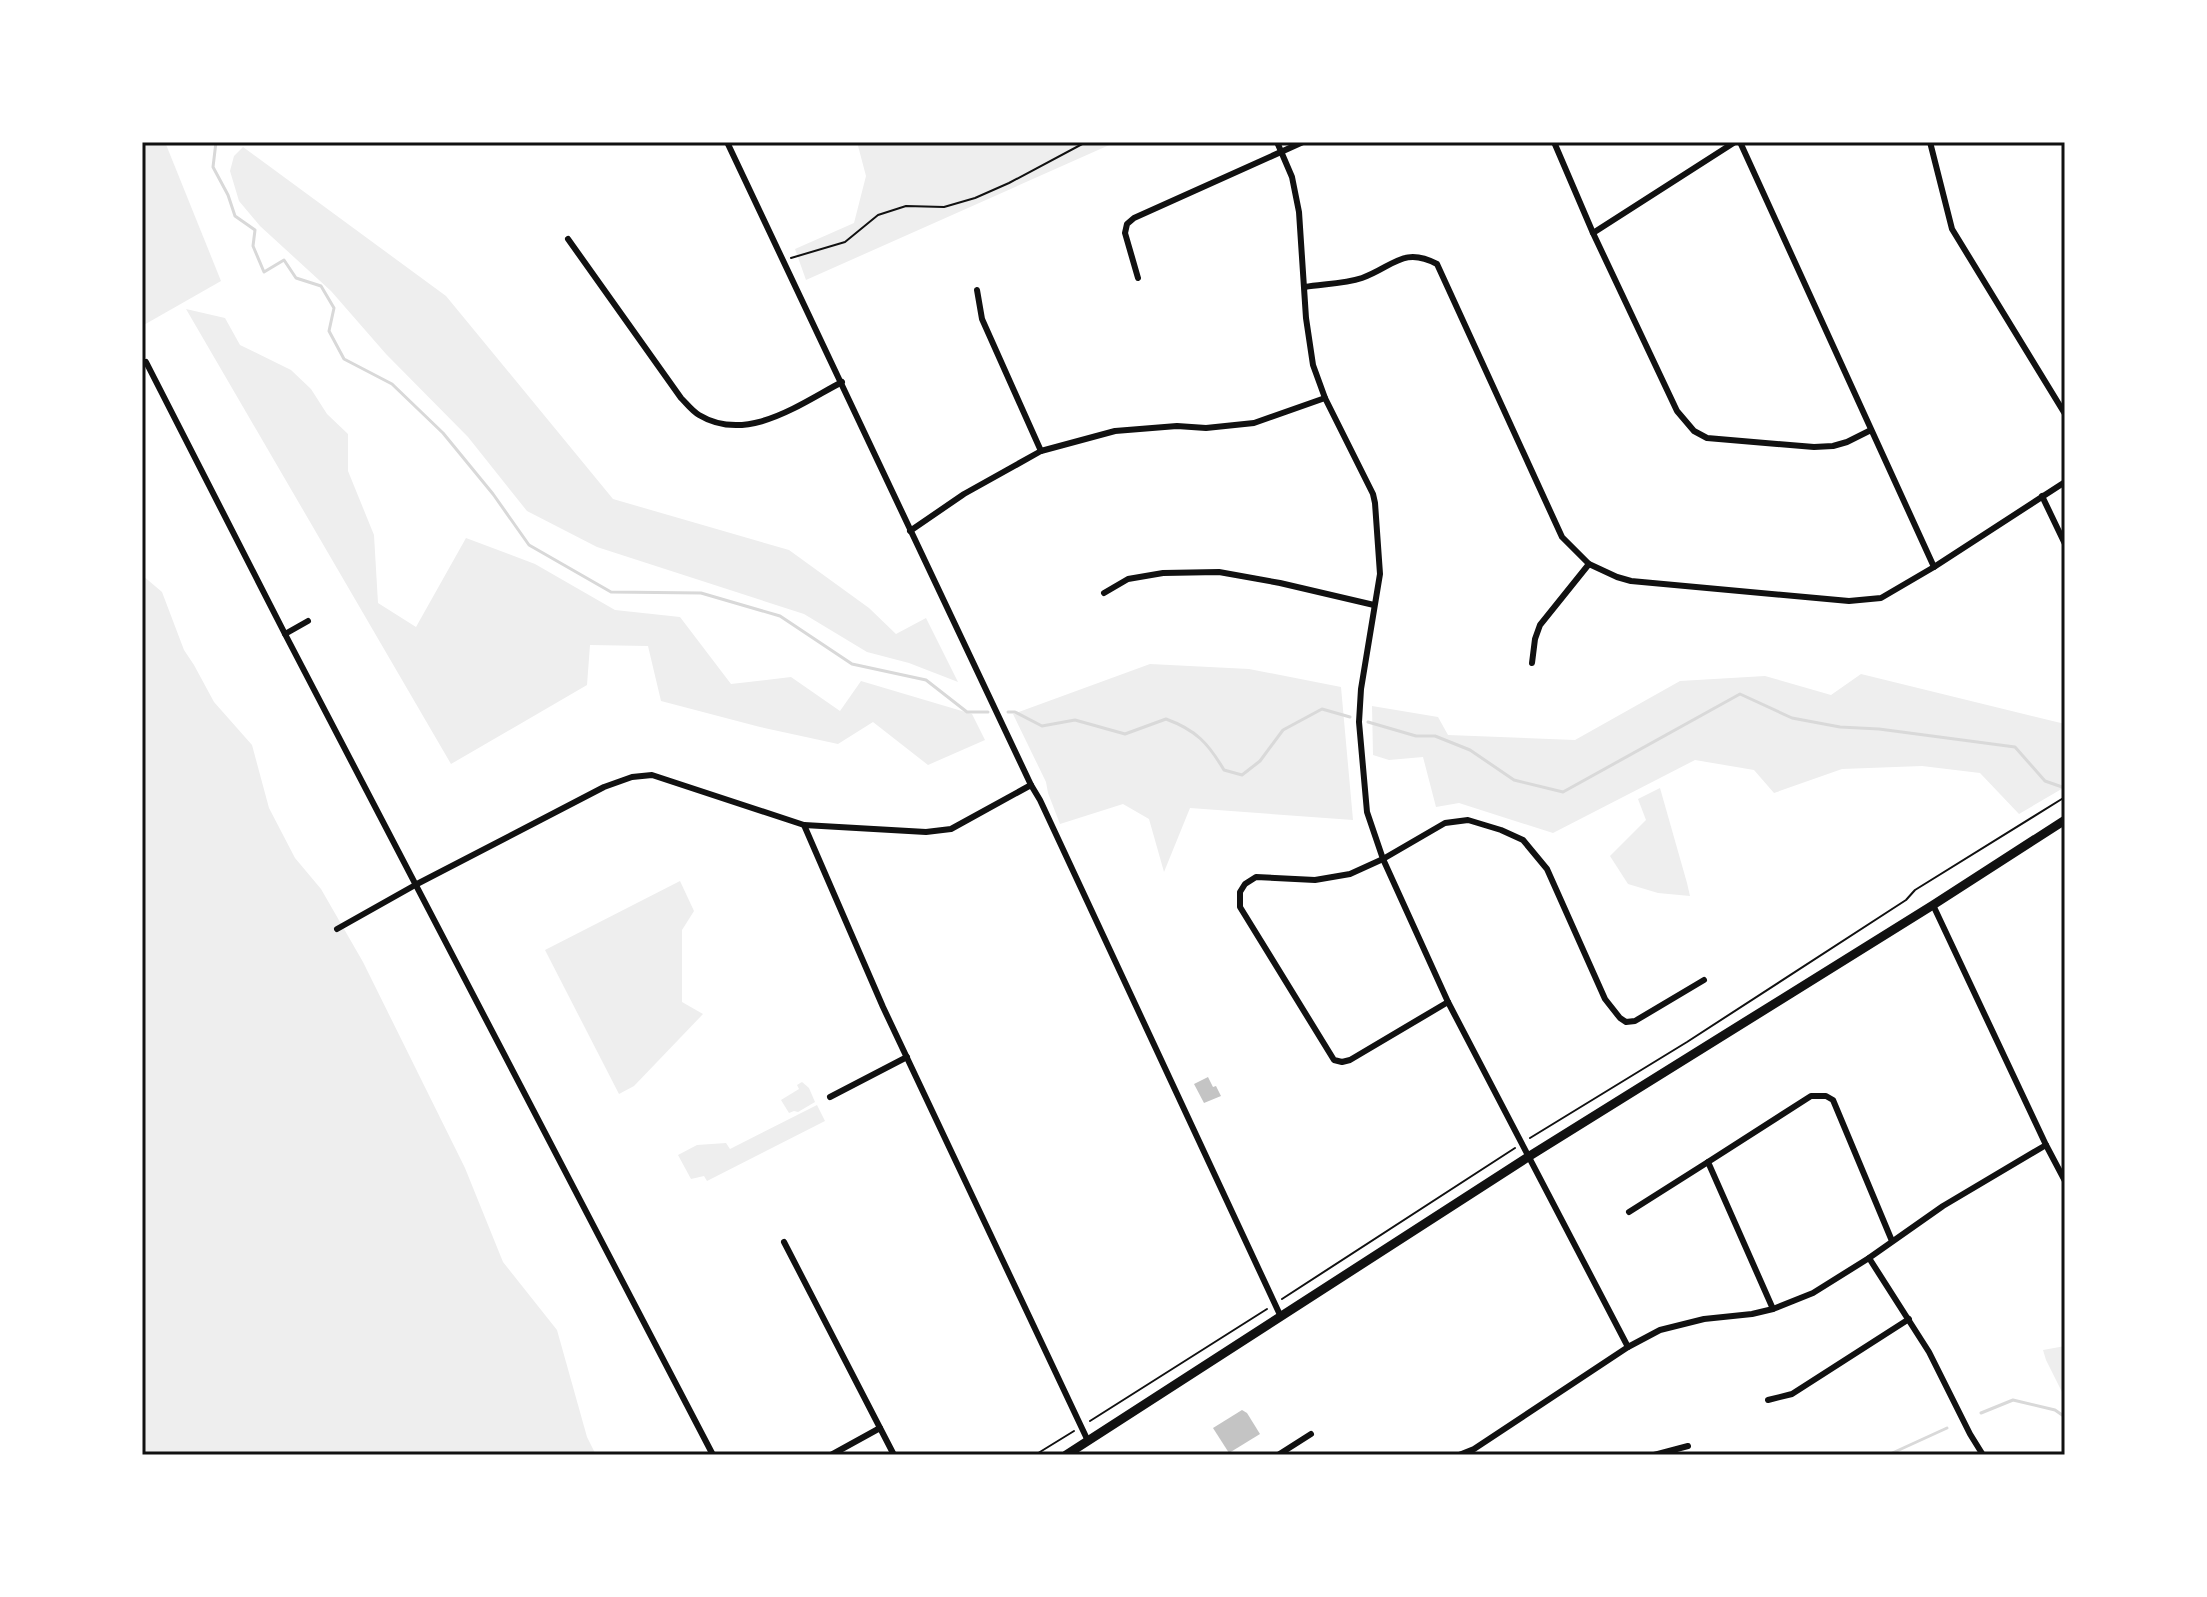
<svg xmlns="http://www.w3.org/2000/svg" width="2207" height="1597" font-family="Signika,sans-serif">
<rect width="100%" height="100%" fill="#fff"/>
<g fill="#eee">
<polygon points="142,142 165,142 221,281 142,326"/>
<polygon points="857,142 1116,142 806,280 795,249 854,223 866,176"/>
<polygon points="243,147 446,296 613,499 789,550 869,608 896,634 926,618 958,682 909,663 867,652 804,614 597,547 527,511 468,437 386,354 331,291 260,226 239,201 230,171 234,156"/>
<polygon points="186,309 225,318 240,345 291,370 311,389 327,414 348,434 348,471 374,535 378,603 416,627 466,538 535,564 615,610 680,617 731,684 791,677 840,711 861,681 972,714 985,740 928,765 873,722 838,744 760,727 661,701 648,646 590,645 587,685 451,764"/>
<polygon points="142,575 162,592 184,650 194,665 214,702 252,745 269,808 295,858 321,889 363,962 465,1168 503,1262 557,1330 587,1437 596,1455 142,1455"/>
<polygon points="1150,664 1249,669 1341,687 1353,820 1190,808 1164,872 1149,819 1123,804 1060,824 1048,793 1046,782 1013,714"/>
<polygon points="1861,674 2065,724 2065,787 2019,814 1980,773 1922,766 1842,769 1774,793 1754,770 1695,760 1553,833 1459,803 1436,807 1423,757 1389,760 1373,755 1372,706 1438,717 1448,735 1575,740 1680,681 1765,676 1831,695"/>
<polygon points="1660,788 1687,883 1690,896 1658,893 1628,884 1610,856 1646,820 1638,799"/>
<polygon points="680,881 694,911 682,930 682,1002 703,1014 634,1086 619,1094 545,950"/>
<polygon points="802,1082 809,1088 815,1102 798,1112 794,1111 789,1113 781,1100 799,1089 797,1085"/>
<polygon points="817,1105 825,1121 707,1181 704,1176 691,1179 678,1155 697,1145 726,1143 730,1149"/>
<polygon points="2065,1346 2065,1398 2046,1360 2043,1350"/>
</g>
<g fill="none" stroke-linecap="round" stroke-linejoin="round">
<g stroke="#d9d9d9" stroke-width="3">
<polyline points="216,142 213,167 228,195 235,216 255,230 253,246 264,272 284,260 296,278 321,286 334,308 329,331 344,359 392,384 443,433 493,494 529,545 611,592 701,593 780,616 852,664 926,680 967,712 988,712"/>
<path d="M1008,712H1015L1042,726L1075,720L1125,734L1166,719C1196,730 1208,743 1224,770L1242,775L1260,761L1283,730L1322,709L1350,717"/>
<polyline points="1368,722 1416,736 1435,736 1470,750 1514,780 1563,792 1740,694 1792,718 1840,727 1879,729 2015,747 2045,781 2065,788"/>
<polyline points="1981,1413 2013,1400 2055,1410 2065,1417"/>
<polyline points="1888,1455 1947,1428"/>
</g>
</g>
<g fill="#c4c4c4">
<polygon points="1208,1077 1213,1087 1216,1086 1221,1096 1204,1103 1194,1084"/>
<polygon points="1242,1410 1247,1413 1260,1434 1229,1453 1213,1428"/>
</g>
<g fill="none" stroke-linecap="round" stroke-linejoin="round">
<g stroke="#111" stroke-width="2">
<polyline points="791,258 845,242 878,215 906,206 944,207 975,198 1009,183 1086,142"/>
<polyline points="1530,1138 1687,1042 1906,900 1915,890 2065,797"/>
<polyline points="1282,1299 1515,1148"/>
<polyline points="1090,1421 1267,1309"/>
<polyline points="1035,1455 1074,1431"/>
</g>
<g stroke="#111" stroke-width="6">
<path d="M727,142C829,356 929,571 1031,785L1040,800L1281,1317"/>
<polyline points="1277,142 1292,177 1299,212 1306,318 1313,365 1325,398 1373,494 1375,503 1380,574 1361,689 1359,722 1367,812 1383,859 1448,1002 1628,1347"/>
<polyline points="1554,142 1593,233 1677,411 1694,431 1707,438 1814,447 1833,446 1847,442 1871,430"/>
<polyline points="1740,142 1934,567"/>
<polyline points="1930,142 1952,229 2065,414"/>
<polyline points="1593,233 1735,142"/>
<path d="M568,239L681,398C687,404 692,411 699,415C747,444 800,404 842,382"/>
<polyline points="1138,278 1125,233 1127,224 1134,218 1303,142"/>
<path d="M1305,287C1323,284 1344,284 1362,278C1393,267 1403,246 1437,264L1562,537L1589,564L1617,577L1631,581L1849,601L1881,598L1934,567L2065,482"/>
<polyline points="977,290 982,319 1041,451"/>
<polyline points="146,362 285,634 713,1455"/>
<polyline points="2042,496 2065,544"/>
<polyline points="910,531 964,494 1041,451 1115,431 1177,426 1206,428 1254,423 1325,398"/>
<polyline points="1104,593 1128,579 1163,573 1219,572 1280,583 1374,605"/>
<polyline points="285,634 308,621"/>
<polyline points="1532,663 1535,639 1540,625 1589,564"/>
<polyline points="804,825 883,1007 1088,1441"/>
<polyline points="1933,905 2046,1145 2065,1181"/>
<polyline points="337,929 417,884 604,787 632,777 652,775 804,825 926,832 951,829 1031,785"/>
<polyline points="1448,1002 1350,1060 1342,1062 1334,1060 1240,907 1240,892 1245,884 1256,877 1315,880 1350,874 1383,859 1445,823 1468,820 1501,830 1523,840 1547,869 1605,999 1620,1018 1626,1022 1635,1021 1704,980"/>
<polyline points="830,1097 907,1057"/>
<polyline points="1629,1212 1708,1162"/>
<polyline points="784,1242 894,1455"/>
<polyline points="1869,1258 1929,1352 1970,1434 1983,1455"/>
<polyline points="1773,1309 1708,1162 1811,1096 1826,1096 1833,1100 1892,1241"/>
<polyline points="1768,1400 1792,1394 1909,1319"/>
<polyline points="831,1455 880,1428"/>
<polyline points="1278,1455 1311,1434"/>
<polyline points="1459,1455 1474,1449 1628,1347 1660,1330 1704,1319 1752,1314 1773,1309 1813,1293 1869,1258 1943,1206 2046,1145"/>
<polyline points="1654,1455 1688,1446"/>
</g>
<polyline stroke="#111" stroke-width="9" points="1066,1455 1528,1157 1933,905 2065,820"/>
</g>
<rect width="2207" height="1597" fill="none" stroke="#ffffff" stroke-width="288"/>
<rect x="144" y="144" width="1919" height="1309" fill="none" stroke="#111" stroke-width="3"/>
</svg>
